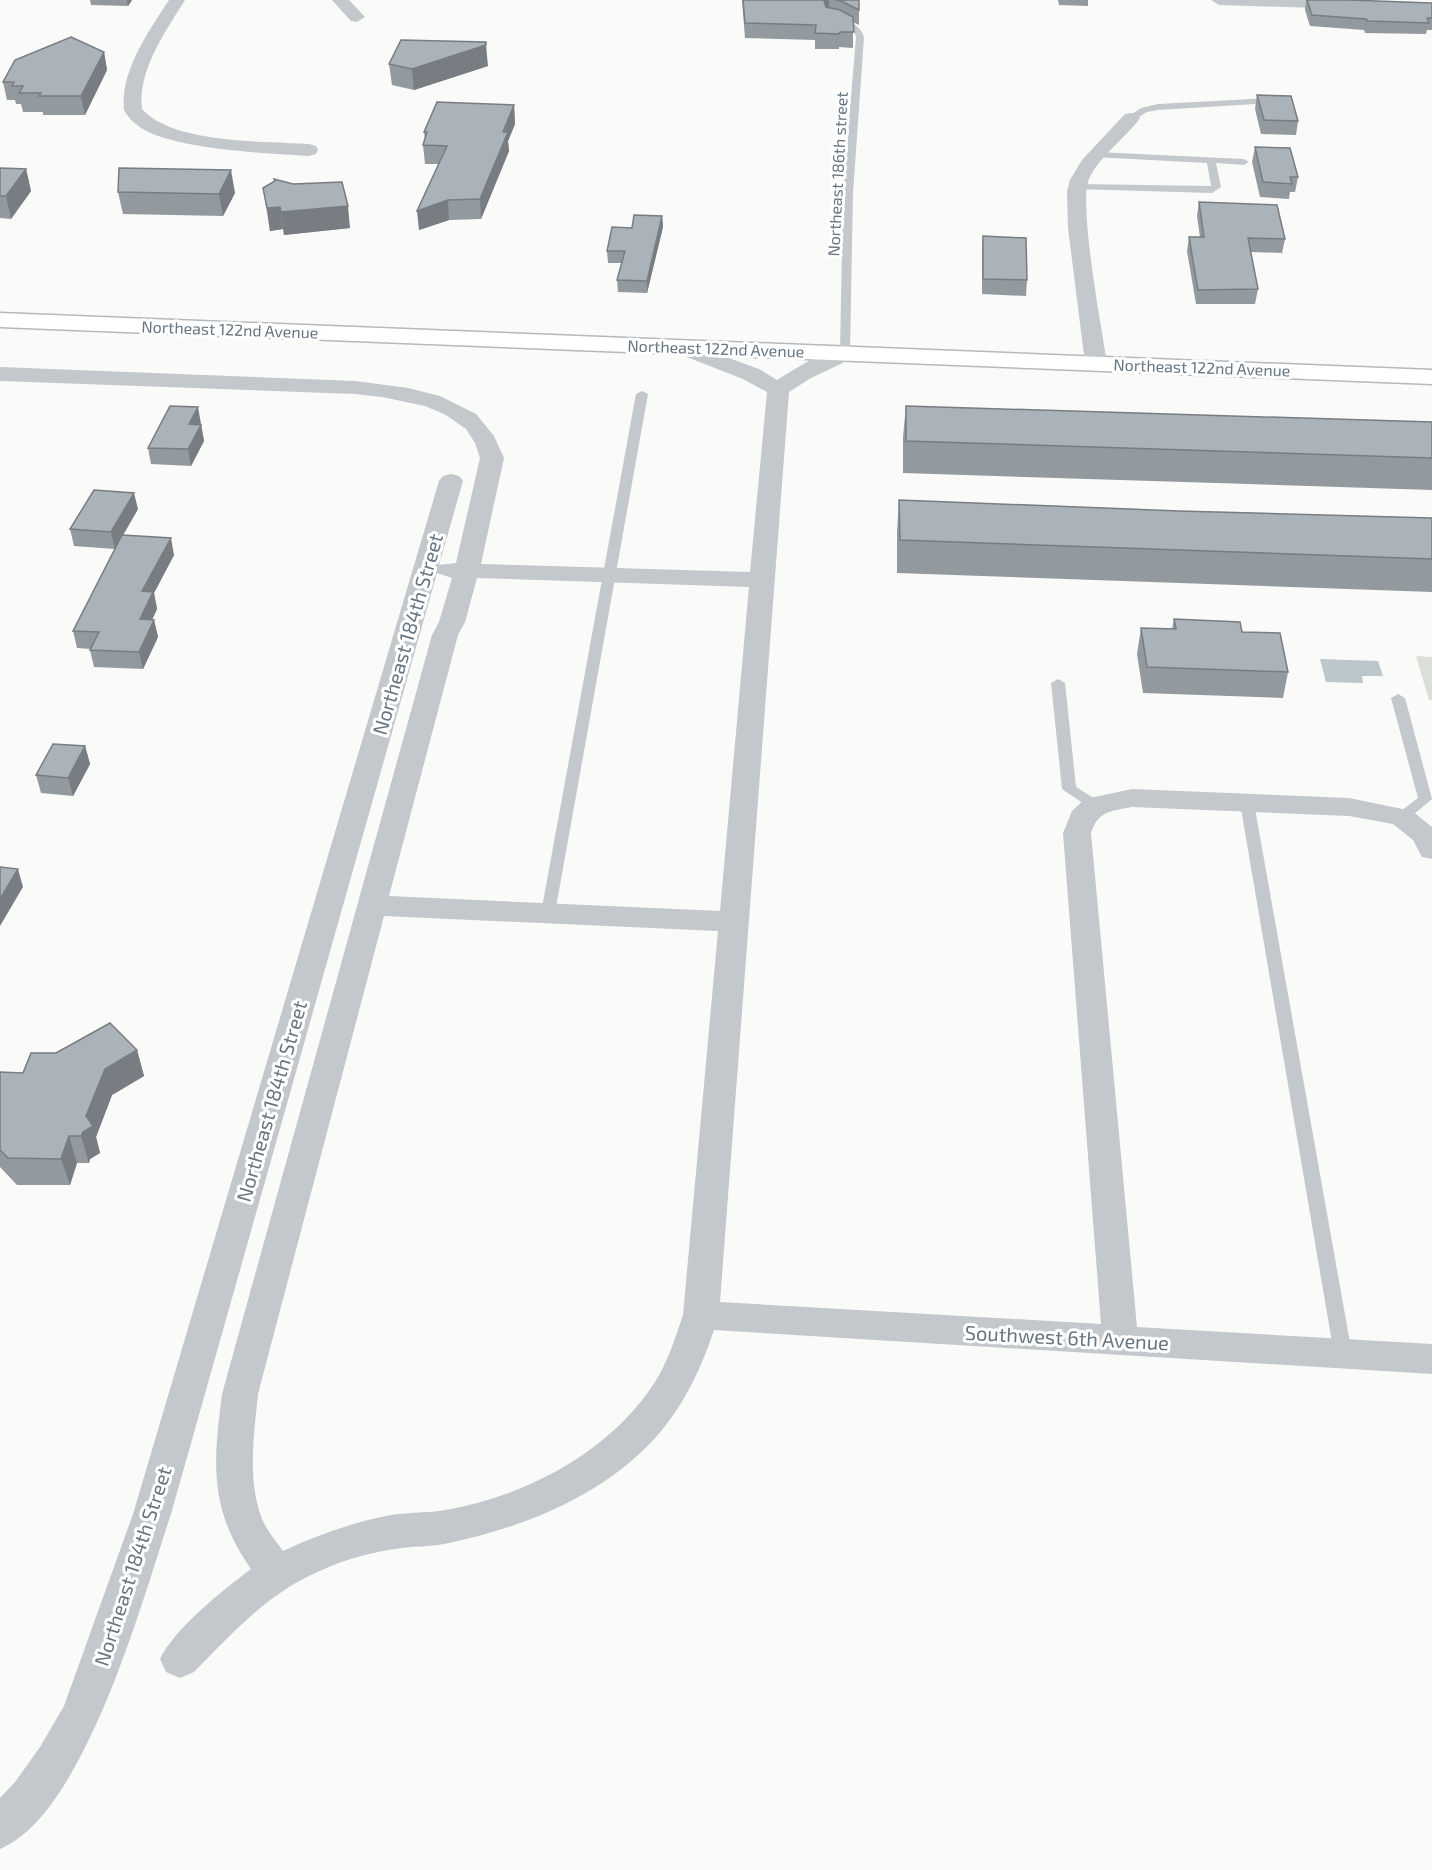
<svg xmlns="http://www.w3.org/2000/svg" width="1432" height="1870" font-family="'Exo 2',sans-serif">
<rect width="100%" height="100%" fill="#fafaf8"/>
<polygon fill="#dadfd7" points="1416,656 1432,657 1432,700 1429,700"/>
<polygon fill="#bbc7cb" points="1320,659 1378,661 1383,676 1362,676 1363,683 1326,682"/>
<g fill="none" stroke-linecap="round" stroke-linejoin="round">
<defs>
<polygon id="highway" points="0,313 1432,370 1432,384 0,327"/>
</defs>
<use href="#highway" stroke="#b4b9bd" stroke-width="3"/>
<g fill="#c3c8cc" fill-rule="evenodd">
<path d="M834,17C847,19 860,24 864,37L853,193L850,353L845,356L840,353L843,193L856,37L854,31L840,23L831,21L830,19Z"/>
<polygon points="1271,98 1275,101 1274,103 1158,110 1147,112 1134,120 1126,118 1141,108 1158,104"/>
<polygon points="1097,152 1244,159 1249,162 1244,165 1216,163 1221,187 1212,193 1075,189 1075,185 1078,184 1211,186 1207,163 1094,157 1094,153"/>
<polygon points="642,391 648,394 555,913 548,918 541,913 636,394"/>
<polygon points="1058,679 1065,683 1076,787 1100,802 1102,805 1100,808 1090,808 1062,789 1051,683"/>
<polygon points="1398,694 1405,698 1432,799 1407,820 1402,822 1395,817 1397,814 1418,798 1391,698"/>
<polygon points="1247,799 1254,803 1352,1354 1349,1359 1343,1361 1337,1359 1334,1354 1240,803"/>
</g>
<g fill="#c3c8cc" fill-rule="evenodd">
<path d="M169,0H185C166,31 137,71 142,109C173,144 264,141 309,144L316,146L318,150L316,154L309,156C269,153 165,150 136,124C131,121 127,115 124,110C120,71 149,31 169,0Z"/>
<polygon points="332,0 349,0 365,17 357,22 351,21"/>
<polygon points="1211,0 1349,0 1353,4 1345,9 1219,5"/>
<path d="M1131,113L1137,114L1140,118C1125,139 1100,155 1089,179C1078,203 1102,330 1107,363L1104,368L1096,369L1088,368L1085,363L1068,228L1067,191L1070,180L1082,160L1125,114Z"/>
<path d="M682,341L759,369L777,380C795,369 833,344 853,348L856,353L853,358L811,378L789,392L720,1302L1101,1324L1063,833L1072,811L1085,799L1132,789L1349,798L1412,811L1432,827V859L1422,857L1413,840L1393,824L1349,816L1132,807C1111,811 1098,811 1091,833L1137,1327L1432,1344V1374L714,1330C702,1366 686,1401 662,1430C610,1493 526,1527 449,1543C431,1547 413,1546 395,1549C366,1553 338,1562 313,1574C265,1596 230,1636 194,1672L180,1678L166,1672L160,1659C173,1630 224,1589 251,1569C209,1509 213,1464 222,1394L432,635L439,622L452,578L437,573L171,1514C143,1598 85,1814 0,1849V1798L15,1782L40,1747L64,1706L133,1514L439,481L443,476L451,474L459,476L463,481L439,565L456,563L480,458L475,443L466,429L446,415L425,406L382,397L355,394L0,381V367L355,381L408,388L440,396L476,414L494,436L504,458L481,564L750,572L767,392L743,379L674,352L671,347L674,342ZM477,578L749,587L720,911L389,896L458,635L465,622ZM384,916L718,931L683,1315C675,1338 668,1362 655,1382C610,1452 526,1496 446,1510C428,1513 409,1512 391,1515C354,1522 317,1535 283,1551C276,1541 267,1531 262,1519C247,1480 254,1434 258,1394Z"/>
</g>
<use href="#highway" fill="#fff" fill-rule="evenodd"/>
</g>
<g fill="#929a9f">
<polygon points="90,0 132,0 128,6 91,5"/>
<polygon points="742,0 859,0 859,25 853,22 853,48 839,47 839,49 815,49 815,40 745,38"/>
<polygon points="1058,0 1088,0 1088,6 1059,5"/>
<polygon points="1306,0 1349,0 1432,3 1432,30 1427,30 1426,34 1365,33 1364,30 1310,26 1305,10"/>
<polygon points="104,52 107,70 85,115 43,115 43,112 23,112 21,104 16,104 15,100 7,100 3,82"/>
<polygon points="389,64 488,66 414,90 392,85"/>
<polygon points="1257,95 1298,121 1296,135 1261,134 1255,109"/>
<polygon points="514,105 515,124 508,141 509,151 481,219 449,220 419,230 439,164 425,164 423,145 425,140 424,132"/>
<polygon points="1255,147 1298,177 1295,192 1290,192 1289,199 1260,197 1252,162"/>
<polygon points="0,168 26,169 31,191 11,219 0,218"/>
<polygon points="263,188 350,228 284,235 283,229 270,231"/>
<polygon points="118,192 235,193 223,216 123,214"/>
<polygon points="1199,202 1285,239 1282,253 1251,252 1258,289 1255,304 1196,304 1187,251 1189,237 1200,237 1197,216"/>
<polygon points="662,216 663,227 647,293 618,292 617,280 622,263 608,263 607,251 632,228"/>
<polygon points="983,236 1027,280 1026,296 982,294 982,251"/>
<polygon points="906,406 1432,422 1432,490 903,473 903,437"/>
<polygon points="201,424 201,425 204,441 191,466 151,464 148,448"/>
<polygon points="899,500 1179,511 1432,518 1432,592 897,573 897,532"/>
<polygon points="138,509 123,535 174,555 154,593 157,609 152,620 154,620 158,637 143,669 94,667 90,650 91,649 77,648 73,631 115,549 74,546 70,529"/>
<polygon points="1174,619 1242,632 1288,672 1283,698 1143,693 1137,654 1141,628 1172,629"/>
<polygon points="85,746 90,764 73,796 41,793 36,775"/>
<polygon points="137,1050 144,1076 112,1095 96,1137 100,1153 90,1159 89,1163 77,1163 70,1185 17,1185 0,1167 0,1072 23,1073 56,1053"/>
</g>
<g fill="#777d82">
<polygon points="127,0 132,0 128,6"/>
<polygon points="826,0 829,0 829,14 824,1"/>
<polygon points="486,45 488,66 414,90 412,69"/>
<polygon points="104,52 107,70 85,115 81,96"/>
<polygon points="514,105 515,124 508,141 509,151 481,219 480,199"/>
<polygon points="26,169 31,191 11,219 6,196"/>
<polygon points="231,170 235,193 223,216 219,194"/>
<polygon points="448,200 449,220 419,230 417,211"/>
<polygon points="348,206 350,228 284,235 281,212"/>
<polygon points="280,207 283,229 270,231 267,208"/>
<polygon points="662,216 663,227 647,293 647,281"/>
<polygon points="198,407 204,441 191,466 188,449 189,424"/>
<polygon points="134,493 138,509 115,549 111,532"/>
<polygon points="171,538 174,555 154,593 157,609 144,637 140,619 142,591"/>
<polygon points="154,620 158,637 143,669 139,652"/>
<polygon points="85,746 90,764 73,796 68,778"/>
<polygon points="18,869 23,887 0,926 0,899"/>
<polygon points="137,1050 144,1076 112,1095 96,1137 100,1153 90,1159 89,1163 81,1136 86,1116 105,1069"/>
<polygon points="69,1136 77,1163 70,1185 61,1159"/>
</g>
<g fill="#aab3b9" stroke="#777d82" stroke-width="1.5">
<polygon points="743,0 826,0 824,1 826,7 840,10 853,17 854,32 840,32 839,34 815,33 816,25 745,23"/>
<polygon points="836,0 859,0 859,10 841,1"/>
<polygon points="1307,0 1349,0 1432,3 1432,18 1427,18 1429,23 1368,21 1366,19 1312,15"/>
<polygon points="71,37 104,52 81,96 39,96 41,93 19,93 23,86 12,86 14,82 3,82 15,60"/>
<polygon points="401,40 486,42 486,45 412,69 389,64"/>
<polygon points="1257,95 1291,96 1298,121 1264,120"/>
<polygon points="437,102 514,105 503,132 508,132 480,199 448,200 417,211 447,146 423,145 427,132 424,132"/>
<polygon points="1255,147 1290,148 1298,177 1290,177 1292,184 1263,182"/>
<polygon points="0,168 26,169 6,196 0,196"/>
<polygon points="119,168 231,170 219,194 118,192"/>
<polygon points="274,179 293,184 342,182 348,206 281,212 280,207 267,208 263,188 275,181"/>
<polygon points="1199,202 1277,205 1285,239 1248,238 1258,289 1198,290 1189,237 1204,237"/>
<polygon points="634,215 662,216 647,281 617,280 625,251 607,251 612,227 632,228"/>
<polygon points="983,236 1026,238 1027,280 983,279"/>
<polygon points="170,406 198,407 189,424 201,425 188,449 148,448"/>
<polygon points="906,406 1432,422 1432,458 906,441"/>
<polygon points="94,490 134,493 111,532 70,529"/>
<polygon points="899,500 1179,511 1432,518 1432,559 900,540"/>
<polygon points="122,535 171,538 142,591 153,592 140,619 154,620 139,652 90,650 99,632 73,631"/>
<polygon points="1174,619 1240,622 1242,632 1280,633 1288,672 1147,667 1141,628 1176,629"/>
<polygon points="53,744 85,746 68,778 36,775"/>
<polygon points="0,867 18,869 0,899"/>
<polygon points="110,1023 137,1050 105,1069 86,1116 93,1126 83,1132 81,1136 69,1136 61,1159 8,1158 0,1150 0,1072 23,1073 31,1053 56,1053"/>
</g>
<g text-anchor="middle" dominant-baseline="central" stroke-width="6" stroke-linejoin="round" paint-order="stroke">
<g font-size="16" fill="#657683" stroke="#fff">
<text transform="translate(837 174) rotate(-87)">Northeast 186th street</text>
<text transform="translate(230 329) rotate(2)">Northeast 122nd Avenue</text>
<text transform="translate(716 348) rotate(2)">Northeast 122nd Avenue</text>
<text transform="translate(1202 367) rotate(2)">Northeast 122nd Avenue</text>
</g>
<g font-size="20" fill="#657683" stroke="#fff">
<text transform="translate(407 634) rotate(-74)">Northeast 184th Street</text>
<text transform="translate(271 1101) rotate(-74)">Northeast 184th Street</text>
<text transform="translate(1067 1337) rotate(3)">Southwest 6th Avenue</text>
<text transform="translate(132 1566) rotate(-72)">Northeast 184th Street</text>
</g>
</g>
</svg>
